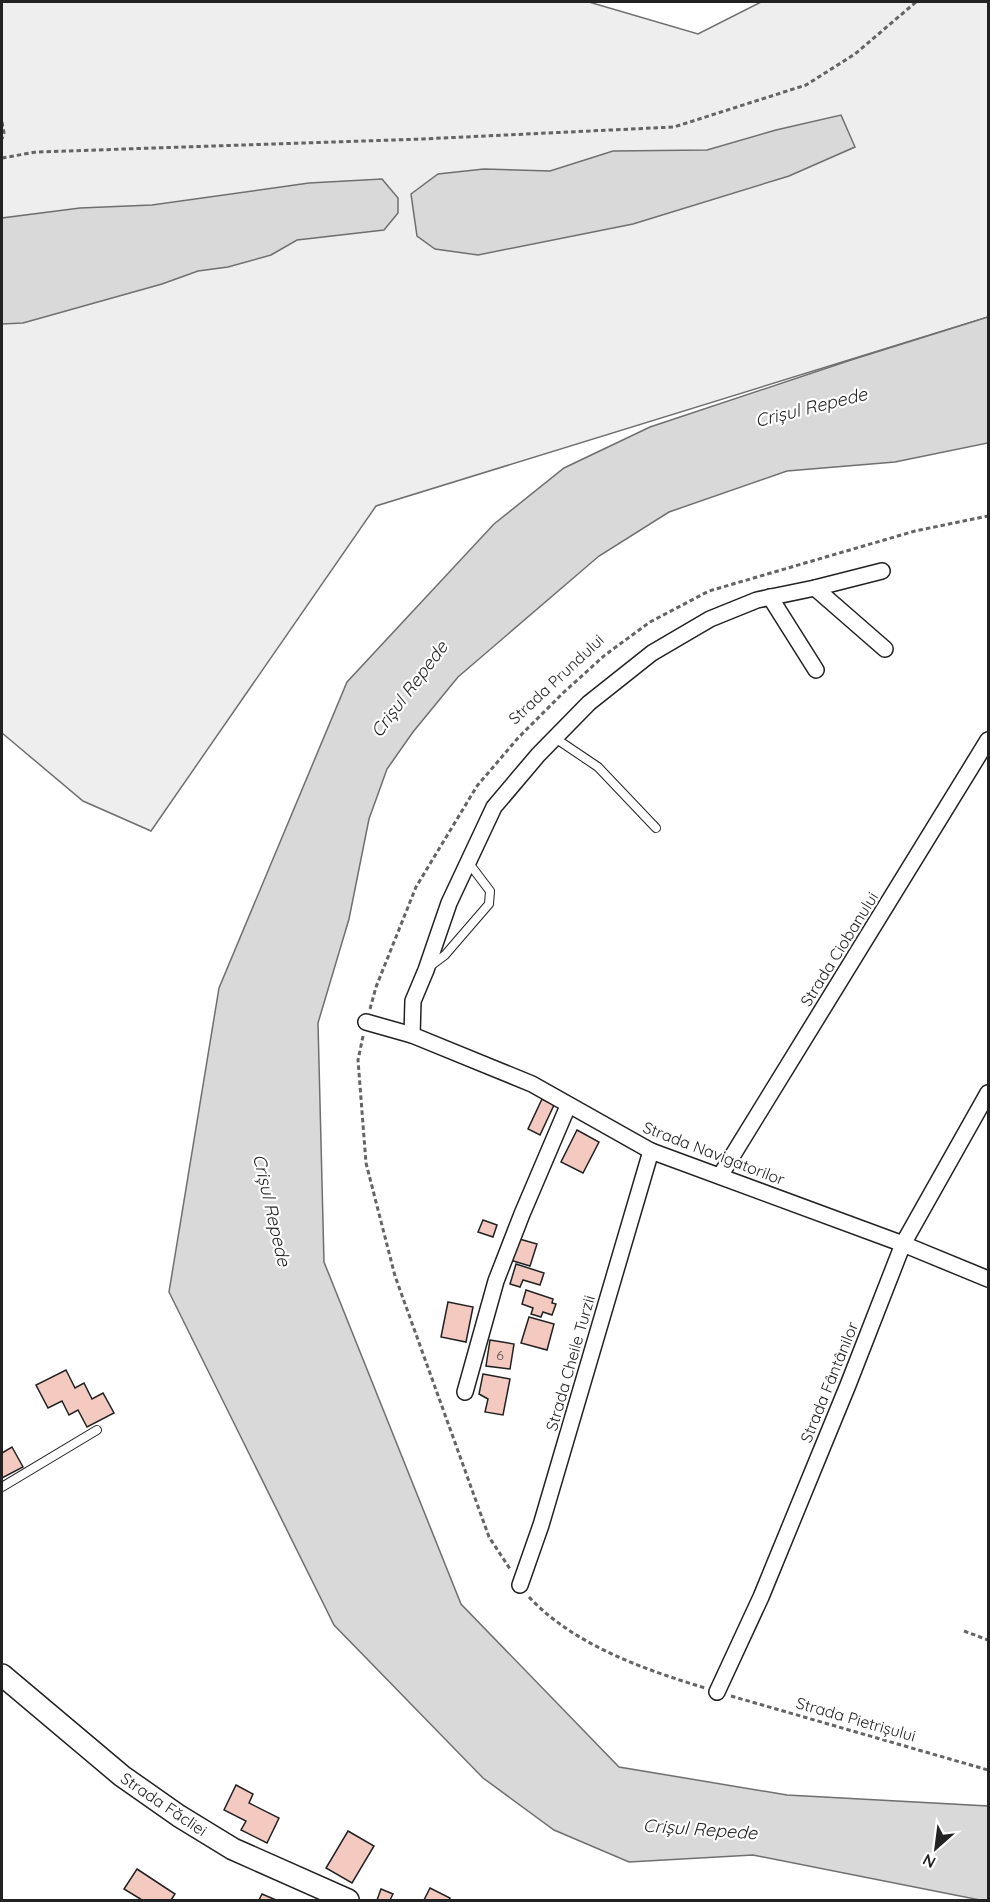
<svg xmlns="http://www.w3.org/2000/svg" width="990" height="1902" font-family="Quicksand,sans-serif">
<rect width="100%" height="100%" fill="#fff"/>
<polygon fill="#eee" stroke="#6f6f6f" stroke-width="1.5" points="2,2 589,2 698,34 761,2 988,2 988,317 376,506 151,831 83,801 2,733"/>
<g fill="#d9d9d9" stroke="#6f6f6f" stroke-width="1.5">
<polygon points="841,115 855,147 789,176 633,224 478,255 435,249 417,236 411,194 438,174 484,169 550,171 613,151 707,150 776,130"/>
<polygon points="382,179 398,198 398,213 384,230 297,240 271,255 228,267 198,271 162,284 23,323 2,324 2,218 80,208 152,205 309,183"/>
<polygon points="988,317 988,443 895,462 787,471 669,512 599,556 458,677 413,732 387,769 369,819 349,919 318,1023 324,1262 461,1604 619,1767 787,1795 988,1806 988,1900 980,1900 753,1855 629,1862 554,1830 483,1778 334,1625 169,1292 219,988 347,682 494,524 564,468 650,427 851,360"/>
</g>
<g fill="#f3c9c0" stroke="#222" stroke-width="1.5">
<polygon points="542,1099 554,1105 540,1135 528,1129"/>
<polygon points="577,1130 599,1142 583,1173 561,1162"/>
<polygon points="483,1220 497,1225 493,1237 478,1232"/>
<polygon points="516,1238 537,1244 530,1266 510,1260"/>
<polygon points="516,1264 544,1273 540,1285 523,1280 520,1287 510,1284"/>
<polygon points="526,1290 553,1299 552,1303 556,1304 552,1315 543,1312 541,1317 531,1314 533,1308 522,1304"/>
<polygon points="448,1302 473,1307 466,1342 441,1337"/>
<polygon points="529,1317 554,1324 547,1350 521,1343"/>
<polygon points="490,1340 514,1344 510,1369 486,1366"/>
<polygon points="66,1370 75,1388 84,1383 92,1399 103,1393 114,1413 87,1427 78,1410 69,1415 62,1401 48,1408 36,1385"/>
<polygon points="483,1374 510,1379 503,1415 485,1412 488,1399 479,1394"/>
<polygon points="12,1447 23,1467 2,1478 2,1453"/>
<polygon points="236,1785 253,1794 249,1803 279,1818 267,1843 241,1830 246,1821 224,1810"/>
<polygon points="348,1831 374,1846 352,1883 326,1868"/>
<polygon points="137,1869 175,1894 171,1900 142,1900 124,1889"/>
<polygon points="430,1888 450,1898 449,1900 424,1900"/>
<polygon points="381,1889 393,1894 390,1900 377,1900"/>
<polygon points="262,1894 276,1900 259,1900"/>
</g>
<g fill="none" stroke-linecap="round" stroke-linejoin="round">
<defs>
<g id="lane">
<polyline points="555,738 598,767 656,828"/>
<polyline points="429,967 445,955 489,904 490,891 468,862"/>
<polyline points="2,1487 97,1430"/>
</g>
<g id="street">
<polyline points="815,588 885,649"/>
<polyline points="770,597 816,670"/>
<polyline points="366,1022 412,1035 532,1084 651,1151 903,1244 988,1279"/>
<polyline points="412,1035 413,1001 426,970 449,903 494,807 538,755 589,703 652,653 710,619 757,600 815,588 882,571"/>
<polyline points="720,1176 988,740"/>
<polyline points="465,1392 496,1281 522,1214 568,1106"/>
<polyline points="520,1585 541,1525 651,1151"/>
<polyline points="717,1692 761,1597 848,1385 903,1244 988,1093"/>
</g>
<polyline id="secondary" points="2,1675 122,1776 179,1816 233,1849 348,1900"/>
</defs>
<use href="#lane" stroke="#222" stroke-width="10"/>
<use href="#street" stroke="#222" stroke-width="18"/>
<use href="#secondary" stroke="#222" stroke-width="24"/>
<g stroke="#646464" stroke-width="3" stroke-dasharray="4.5 3" stroke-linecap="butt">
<polyline points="2,122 4,133 2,139"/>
<polyline points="2,158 36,152 422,139 674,127 806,85 855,54 916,2"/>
<polyline points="370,1009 376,987 416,887 477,786 518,738 564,692 605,655 650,622 709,591 915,531 988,516"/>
<polyline points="363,1036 358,1060 366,1163 395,1276 489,1537 510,1569"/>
<path d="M529,1597C574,1645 643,1669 705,1688"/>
<polyline points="964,1631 988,1640"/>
<polyline points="731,1696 988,1770"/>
</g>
<use href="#lane" stroke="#fff" stroke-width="8"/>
<use href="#street" stroke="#fff" stroke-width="15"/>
<use href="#secondary" stroke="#fff" stroke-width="21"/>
</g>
<g text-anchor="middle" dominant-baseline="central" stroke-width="4.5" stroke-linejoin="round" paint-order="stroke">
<g font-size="14" fill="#564c4a">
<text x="500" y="1355">6</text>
</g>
<g font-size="16" fill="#222" stroke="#fff">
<text transform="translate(556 679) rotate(-43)">Strada Prundului</text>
<text transform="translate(839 949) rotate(-58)">Strada Ciobanului</text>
<text transform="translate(714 1153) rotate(21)">Strada Navigatorilor</text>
<text transform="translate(570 1363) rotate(-74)">Strada Cheile Turzii</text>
<text transform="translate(829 1382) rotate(-68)">Strada Fântânilor</text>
<text transform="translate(856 1719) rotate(16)">Strada Pietrișului</text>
<text transform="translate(164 1804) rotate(34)">Strada Făcliei</text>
</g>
<g font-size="18" font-style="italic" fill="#222" stroke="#fff">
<text transform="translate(811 407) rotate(-14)">Crișul Repede</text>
<text transform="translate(409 689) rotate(-53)">Crișul Repede</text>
<text transform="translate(272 1210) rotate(77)">Crișul Repede</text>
<text transform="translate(700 1829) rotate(4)">Crișul Repede</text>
</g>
</g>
<rect width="990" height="1902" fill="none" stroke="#222222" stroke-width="6"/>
<g transform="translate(936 1848) rotate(208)" stroke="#ffffff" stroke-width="4.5" paint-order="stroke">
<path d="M0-4.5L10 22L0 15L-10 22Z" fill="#222222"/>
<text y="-9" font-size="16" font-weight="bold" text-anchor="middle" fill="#222222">N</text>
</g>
</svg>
